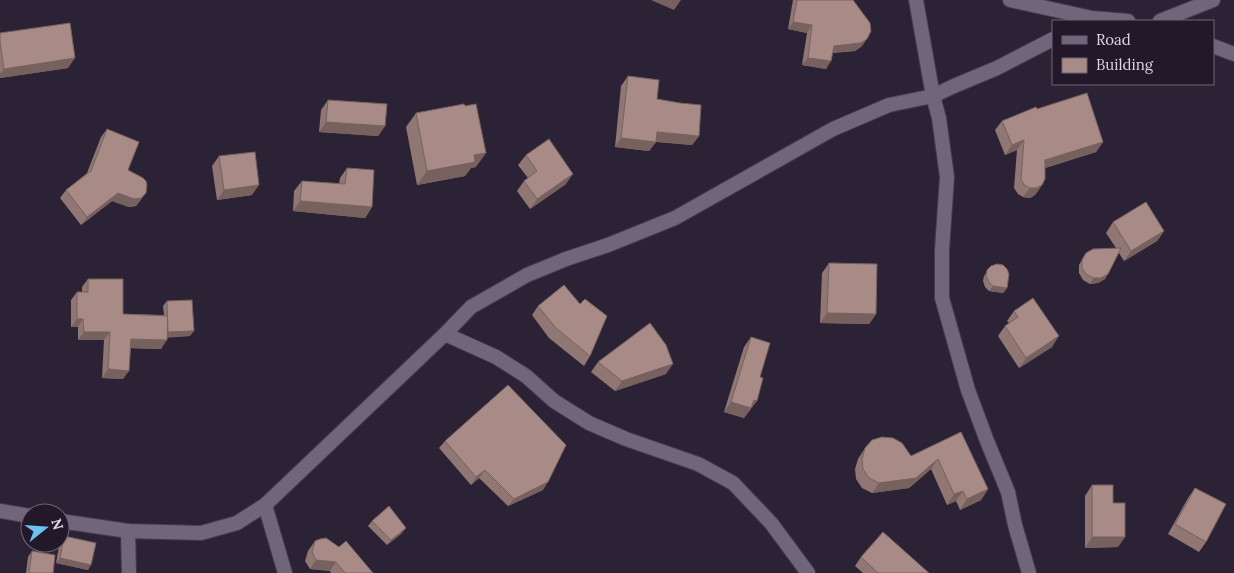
<svg xmlns="http://www.w3.org/2000/svg" width="1234" height="573" font-family="Lora,serif">
<rect width="100%" height="100%" fill="#2c2235"/>
<g fill="none" stroke-linecap="round" stroke-linejoin="round">
<defs>
<g id="minor">
<polyline points="916,0 933,96 939,118 947,177 942,250 942,298 968,390 987,441 1008,492 1015,525 1029,573"/>
<polyline points="1010,0 1092,18 1128,21"/>
<polyline points="1160,21 1213,0"/>
<polyline points="1213,46 1234,54"/>
<polyline points="445,334 496,357 526,376 554,401 589,423 626,439 698,464 733,483 771,523 808,573"/>
<polyline points="265,505 285,573"/>
<polyline points="0,511 30,516"/>
<polyline points="60,521 128,531 201,533 237,523 265,505 445,334 471,307 527,275 566,259 608,245 675,218 833,129 889,105 933,96 954,86 997,68 1053,39"/>
<polyline points="128,531 129,573"/>
</g>
</defs>
<use href="#minor" stroke="#453c4c" stroke-width="16"/>
<use href="#minor" stroke="#71657b" stroke-width="14"/>
</g>
<g fill="#907773">
<polygon points="793,0 853,0 862,46 855,51 833,53 826,69 802,65 807,33 788,29"/>
<polygon points="0,33 68,68 0,78"/>
<polygon points="628,76 699,136 692,145 656,142 649,151 615,147 621,86"/>
<polygon points="328,100 385,126 378,136 319,132 321,110"/>
<polygon points="1037,109 1103,142 1096,152 1045,168 1042,185 1035,195 1030,198 1023,197 1018,194 1014,188 1017,150 1005,155 995,130 1002,121"/>
<polygon points="416,113 476,167 471,168 465,176 417,185 406,127"/>
<polygon points="107,129 128,170 146,193 136,206 129,207 112,201 81,225 60,198 66,190 87,173 101,137"/>
<polygon points="526,155 566,184 530,209 517,191 524,181 528,178 518,165"/>
<polygon points="219,156 252,195 217,200 212,166"/>
<polygon points="347,168 372,207 365,218 293,211 294,191 302,181 339,184 340,178"/>
<polygon points="1113,222 1164,231 1157,241 1124,261 1119,253 1105,279 1098,283 1090,284 1083,280 1079,273 1079,265 1086,253 1116,248 1106,233"/>
<polygon points="829,263 876,314 869,324 820,323 822,273"/>
<polygon points="991,266 1007,288 1003,293 989,291 985,287 983,281 984,276"/>
<polygon points="88,279 123,314 164,315 163,306 167,301 190,336 167,337 161,349 130,348 123,379 102,378 104,340 78,340 78,327 71,327 71,300 77,292 82,292 82,287"/>
<polygon points="580,304 590,356 584,366 549,338 532,315 538,306"/>
<polygon points="1014,311 1052,347 1019,368 998,336 1005,326 1009,323 1007,321"/>
<polygon points="751,337 750,411 749,411 744,418 724,412 744,347"/>
<polygon points="598,362 666,374 615,391 591,372"/>
<polygon points="961,432 988,489 981,500 960,510 956,501 947,505 931,469 909,488 872,493 862,488 856,479 855,469 858,459 865,448 911,456"/>
<polygon points="445,441 543,490 508,506 479,478 471,485 439,448"/>
<polygon points="1092,485 1113,503 1118,547 1085,548 1085,496"/>
<polygon points="1195,488 1206,542 1199,552 1168,534 1188,498"/>
<polygon points="372,521 402,533 387,545 368,526"/>
<polygon points="64,536 88,570 56,563 60,541"/>
<polygon points="315,541 373,573 331,573 330,571 310,569 305,561 308,551"/>
<polygon points="32,551 53,573 26,573 28,557"/>
<polygon points="861,557 929,573 863,573 855,566"/>
</g>
<g fill="#76615e">
<polygon points="651,0 681,0 674,10"/>
<polygon points="793,22 812,25 807,33 788,29"/>
<polygon points="867,39 862,46 855,51 829,53 834,46"/>
<polygon points="75,58 68,68 0,78 0,74 4,69"/>
<polygon points="808,58 831,61 826,69 802,65"/>
<polygon points="326,122 385,126 378,136 319,132"/>
<polygon points="657,132 699,136 692,145 650,141"/>
<polygon points="621,138 656,142 649,151 615,147"/>
<polygon points="1024,140 1017,150 1005,155 1012,145"/>
<polygon points="1103,142 1096,152 1039,170 1045,160"/>
<polygon points="486,153 476,167 471,168 465,176 417,185 427,171 474,155"/>
<polygon points="573,174 566,184 530,209 537,199"/>
<polygon points="259,185 252,195 217,200 224,190"/>
<polygon points="1042,185 1035,195 1030,198 1023,197 1030,188"/>
<polygon points="118,193 146,193 136,206 129,207 112,201 81,225 87,217"/>
<polygon points="300,201 372,207 365,218 293,211"/>
<polygon points="1164,231 1157,241 1124,261 1131,251"/>
<polygon points="1108,274 1105,279 1098,283 1090,284 1093,278"/>
<polygon points="993,286 1007,288 1003,293 989,291"/>
<polygon points="827,313 876,314 869,324 820,323"/>
<polygon points="77,319 83,319 78,327 71,327"/>
<polygon points="194,331 190,336 164,338 168,332"/>
<polygon points="84,332 110,332 104,340 78,340"/>
<polygon points="1059,336 1052,347 1019,368 1026,358"/>
<polygon points="131,339 167,340 161,349 125,348"/>
<polygon points="673,364 666,374 615,391 622,381"/>
<polygon points="108,369 129,371 123,379 102,378"/>
<polygon points="754,400 757,401 744,418 724,412 731,402"/>
<polygon points="938,459 931,469 909,488 872,493 879,483"/>
<polygon points="485,470 479,478 471,485 476,477"/>
<polygon points="548,482 543,490 508,506 514,499"/>
<polygon points="988,489 981,500 960,510 967,499"/>
<polygon points="963,491 956,501 947,505 954,494"/>
<polygon points="406,528 402,533 387,545 391,540"/>
<polygon points="1092,537 1125,537 1118,547 1085,548"/>
<polygon points="60,558 91,565 88,570 56,563"/>
<polygon points="316,560 336,562 330,571 310,569"/>
</g>
<g fill="#a88a86" stroke="#76615e">
<polygon points="797,0 853,0 870,23 871,31 867,39 861,43 834,46 831,61 808,58 812,25 793,22"/>
<polygon points="70,23 75,58 4,69 0,42 0,33"/>
<polygon points="628,76 659,80 657,99 680,103 701,105 699,136 657,132 656,142 621,138"/>
<polygon points="1087,93 1103,142 1045,160 1045,179 1042,185 1036,188 1030,188 1024,185 1021,179 1024,140 1012,145 1002,121 1036,107 1037,109"/>
<polygon points="328,100 387,104 385,126 326,122"/>
<polygon points="464,104 465,106 476,104 486,153 474,155 475,162 427,171 416,113"/>
<polygon points="107,129 139,142 128,170 143,178 146,181 147,185 146,193 141,198 134,199 118,193 87,217 66,190 91,171"/>
<polygon points="549,139 573,174 537,199 524,181 537,171 526,155"/>
<polygon points="255,152 259,185 224,190 219,156"/>
<polygon points="347,168 374,170 372,207 300,201 302,181 345,184"/>
<polygon points="1146,202 1164,231 1131,251 1113,222"/>
<polygon points="1121,248 1108,274 1101,278 1093,278 1086,274 1082,268 1082,260 1086,253 1093,249"/>
<polygon points="829,263 877,264 876,314 827,313"/>
<polygon points="997,264 1003,265 1007,269 1009,274 1007,288 993,286 989,282 986,276 987,270 991,266"/>
<polygon points="88,279 123,279 123,314 168,316 167,340 131,339 129,371 108,369 110,332 84,332 83,319 77,319 77,292 88,292"/>
<polygon points="564,285 580,304 585,299 607,316 590,356 556,328 538,306"/>
<polygon points="1033,298 1059,336 1026,358 1005,326 1018,317 1014,311"/>
<polygon points="192,300 194,331 168,332 167,301"/>
<polygon points="650,323 666,345 673,364 622,381 598,362"/>
<polygon points="751,337 770,343 760,377 763,378 757,401 754,400 751,408 731,402"/>
<polygon points="508,385 566,445 548,482 514,499 485,470 476,477 445,441"/>
<polygon points="961,432 988,489 967,499 963,491 954,494 938,459 916,478 879,483 869,478 863,469 862,459 865,448 872,440 882,437 893,438 902,443 911,456"/>
<polygon points="1092,485 1113,485 1113,503 1125,503 1125,537 1092,537"/>
<polygon points="1195,488 1226,504 1206,542 1175,524"/>
<polygon points="389,506 406,528 391,540 372,521"/>
<polygon points="883,532 929,573 878,573 861,557"/>
<polygon points="64,536 96,543 91,565 60,558"/>
<polygon points="326,538 339,547 346,541 373,573 345,573 336,562 316,560 312,552 315,541 320,539"/>
<polygon points="32,551 55,555 53,573 29,573"/>
</g>
<rect x="1052" y="20" width="162" height="65" fill="#22182a" stroke="#6d6474"/>
<rect x="1062" y="36" width="25" height="8" fill="#71657b" stroke="#6d6474"/>
<text x="1096" y="45" font-size="15" fill="#ddd6e3">Road</text>
<rect x="1062" y="58" width="25" height="15" fill="#a88a86" stroke="#6d6474"/>
<text x="1096" y="70" font-size="15" fill="#ddd6e3">Building</text>
<g transform="translate(45 528) rotate(73)"><circle r="24" fill="#22182a" stroke="#6d6474"/>
<path d="M0-4L9 19L0 12L-9 19Z" fill="#6ac3f1"/>
<text y="-8" font-size="14" font-weight="bold" text-anchor="middle" fill="#ddd6e3">N</text>
</g>
</svg>
